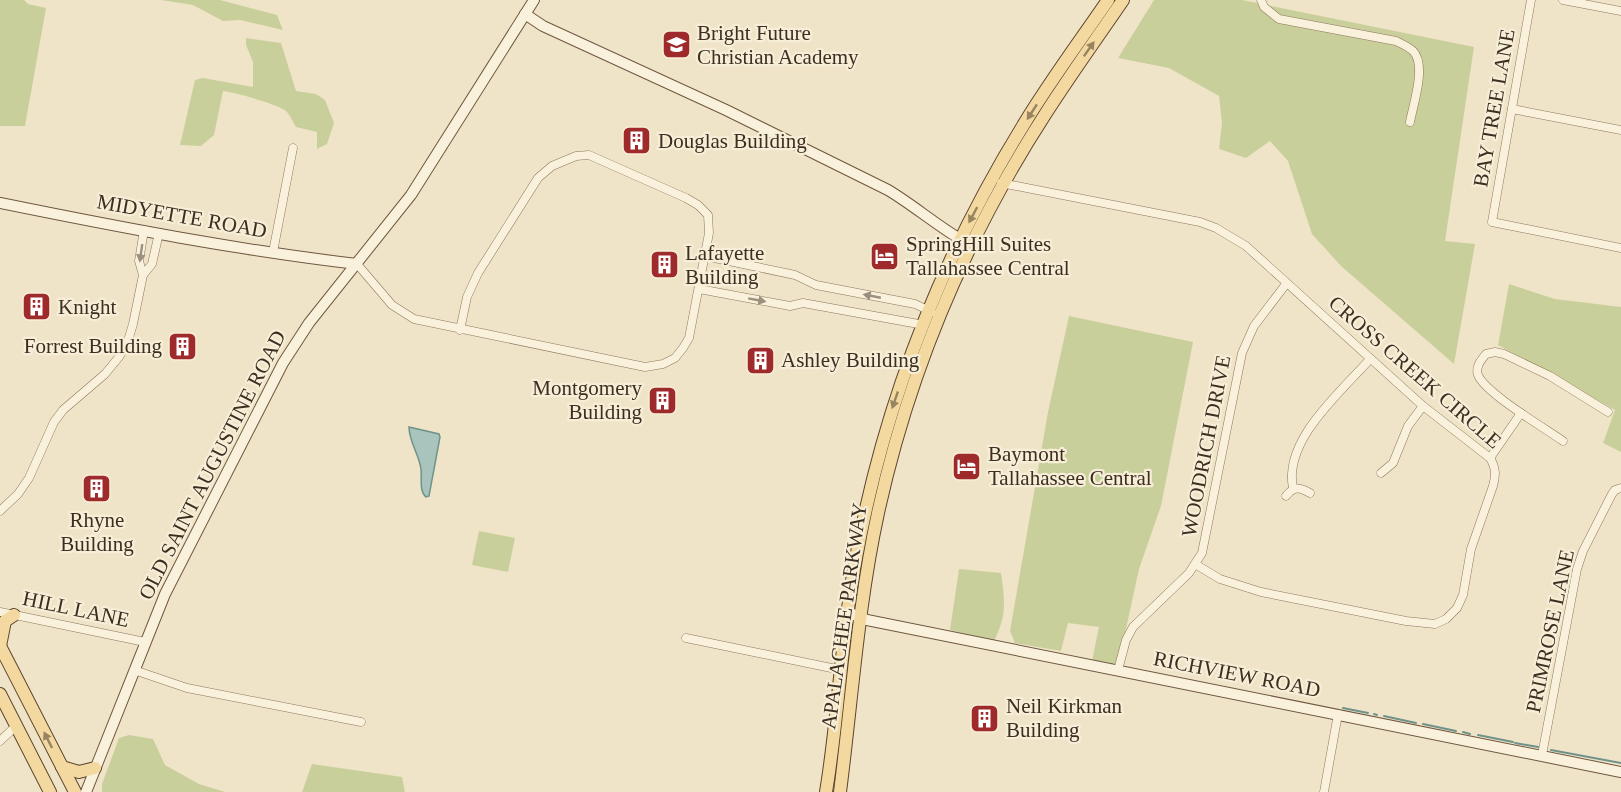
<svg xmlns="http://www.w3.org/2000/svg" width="1621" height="792" font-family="Georgia,serif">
<rect width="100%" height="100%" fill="#f0e4c8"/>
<g fill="#c9cf9b">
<polygon points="0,0 24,0 28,4 46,8 25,126 0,126"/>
<polygon points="161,0 220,0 277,15 283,30 240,20 223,21 193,5"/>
<polygon points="1154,0 1242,0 1474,47 1445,241 1475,244 1454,364 1341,266 1312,234 1288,161 1270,141 1246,158 1219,149 1222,123 1219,96 1169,68 1118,58"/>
<path d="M246,38L281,43L296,91L316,94L325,100L334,123L327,144L317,149V132L296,127C293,122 290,115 286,111C280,105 234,92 223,91L214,135L201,146L180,145L195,80L203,78L253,87V62L246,45Z"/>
<polygon points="1509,284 1555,299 1621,307 1621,452 1603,443 1615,410 1498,345"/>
<polygon points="1069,316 1193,342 1161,506 1139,569 1118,666 1092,661 1099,627 1068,623 1061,651 1015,643 1010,631 1048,412"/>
<polygon points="479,531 515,538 508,572 472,565"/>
<path d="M959,569L1001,573C1005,602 1007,615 994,641L950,630Z"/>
<polygon points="129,735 153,739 165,765 199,784 225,792 102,792 102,784 119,738"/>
<polygon points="312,764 402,777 405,792 302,792"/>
</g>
<path fill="#a9c4bc" stroke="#6f938a" stroke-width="1.5" d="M409,427L439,434L440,437L429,496L426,497C419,491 422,479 421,469C419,454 409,442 409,427Z"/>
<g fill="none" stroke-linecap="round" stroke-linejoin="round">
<g stroke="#6f938a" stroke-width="2">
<polyline points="1343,708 1368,713"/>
<polyline points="1374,714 1377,715"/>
<polyline points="1384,716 1416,723"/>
<polyline points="1423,724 1456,731"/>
<polyline points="1463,732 1470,734"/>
<polyline points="1478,735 1513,742"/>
<polyline points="1515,743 1538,747"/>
<polyline points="1551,750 1621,763"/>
</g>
<defs>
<g id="street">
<path d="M1261,0L1264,7L1279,19L1396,41C1402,44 1409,47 1413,51C1427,65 1413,105 1410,122"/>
<polyline points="1531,0 1492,222 1621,248"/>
<polyline points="1563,0 1621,11"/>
<polyline points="1512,109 1621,130"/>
<path d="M1001,183L1200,222L1216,228L1246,246L1423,406L1490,458C1496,468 1496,475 1493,486L1471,549L1463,595L1457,608L1446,619L1435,624L1406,621L1261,592L1220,579L1195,564"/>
<polyline points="273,252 293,148"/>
<polyline points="705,256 795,275 816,285 915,304 932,312"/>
<polyline points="357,264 392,305 414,319 645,367 663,364 675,358 683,348 689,338 709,233 708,215 698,205 686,198 589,155 576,156 552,166 538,178 478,273 467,297 460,330"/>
<polyline points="143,275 152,264 159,233"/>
<polyline points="699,289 790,306 803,303 924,325"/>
<path d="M1563,441C1546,429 1485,393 1478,375C1475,367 1481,360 1486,354L1495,352L1504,354L1550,376L1608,412"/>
<polyline points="1490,458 1521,413"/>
<polyline points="1381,473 1393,463 1408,426 1423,406"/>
<path d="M1293,488C1283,440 1341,392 1370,359"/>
<path d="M1286,496C1294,486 1299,487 1310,493"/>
<polyline points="0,511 18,494 29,478 54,422 63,410 105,374 119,357 127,344 133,324 143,275 139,261 144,230"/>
<polyline points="0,612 145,642"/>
<polyline points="686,638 841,670"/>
<polyline points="134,670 187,688 361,722"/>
<polyline points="1118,670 1126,640 1133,627 1189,573 1202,553 1242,353 1254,326 1286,284"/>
<polyline points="0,741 16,726"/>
<polyline points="1542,755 1577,569 1583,551 1612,494 1615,490 1621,488"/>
<polyline points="1324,792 1338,714"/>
</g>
<g id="secondary">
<path d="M525,14L543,26L726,110L888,190C913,205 935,224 960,239"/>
<path d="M0,203C118,227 237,250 357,264"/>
<polyline points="847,612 867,620 1621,772"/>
<polyline points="86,792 165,594 283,363 309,323 411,195 534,0"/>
</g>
<g id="primary">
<polyline points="0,646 75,792"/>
<polyline points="0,646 5,621 14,615"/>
<polyline points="0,694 50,792"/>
<polyline points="62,767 79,772 95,768"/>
<path d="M826,792C839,714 841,635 856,558C884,404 942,257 1024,124C1050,81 1080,41 1108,0"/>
<path d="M840,792C852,699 858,605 878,513C909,371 967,235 1046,113C1071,74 1097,38 1123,0"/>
</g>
</defs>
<use href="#street" stroke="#8d765c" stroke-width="9"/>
<use href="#secondary" stroke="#6f573f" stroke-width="12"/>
<use href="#primary" stroke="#5b4430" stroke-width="14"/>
<use href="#street" stroke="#faf1dc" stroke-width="8"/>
<use href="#secondary" stroke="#faf1dc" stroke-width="10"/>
<use href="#primary" stroke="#f3d9a0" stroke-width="12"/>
</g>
<defs><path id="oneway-solid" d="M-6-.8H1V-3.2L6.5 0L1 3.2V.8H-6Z" transform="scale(1.5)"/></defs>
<g fill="#988460">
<use href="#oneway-solid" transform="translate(1089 49) rotate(-55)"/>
<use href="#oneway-solid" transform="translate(1032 112) rotate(123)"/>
<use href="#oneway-solid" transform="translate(973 215) rotate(118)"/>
<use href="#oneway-solid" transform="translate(895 400) rotate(109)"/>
<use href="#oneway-solid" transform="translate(48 740) rotate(-117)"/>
</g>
<g fill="#9c907e">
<use href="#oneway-solid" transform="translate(141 253) rotate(98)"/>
<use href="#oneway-solid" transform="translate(872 296) rotate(-169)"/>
<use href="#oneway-solid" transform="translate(757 300) rotate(10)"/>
</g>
<defs>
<symbol id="school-square" viewBox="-11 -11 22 22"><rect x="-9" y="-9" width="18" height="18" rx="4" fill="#9e2a2b" stroke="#f7eed8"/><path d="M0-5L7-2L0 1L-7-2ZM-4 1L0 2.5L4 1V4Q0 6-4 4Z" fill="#fff"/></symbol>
<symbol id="building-square" viewBox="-11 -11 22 22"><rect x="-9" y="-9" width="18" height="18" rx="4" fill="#9e2a2b" stroke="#f7eed8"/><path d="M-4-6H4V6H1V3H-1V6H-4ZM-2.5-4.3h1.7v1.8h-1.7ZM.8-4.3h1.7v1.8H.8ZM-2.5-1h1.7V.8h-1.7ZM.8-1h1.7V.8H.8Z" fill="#fff"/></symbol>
<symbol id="hotel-square" viewBox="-11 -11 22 22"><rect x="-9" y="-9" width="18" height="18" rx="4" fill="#9e2a2b" stroke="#f7eed8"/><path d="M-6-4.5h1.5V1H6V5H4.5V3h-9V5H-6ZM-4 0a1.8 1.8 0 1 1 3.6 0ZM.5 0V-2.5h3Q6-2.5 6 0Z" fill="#fff"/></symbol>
</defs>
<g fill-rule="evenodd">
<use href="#school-square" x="660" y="28" width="33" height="33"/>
<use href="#building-square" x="620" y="124" width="33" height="33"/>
<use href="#hotel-square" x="868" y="240" width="33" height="33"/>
<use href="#building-square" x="648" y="248" width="33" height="33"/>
<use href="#building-square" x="20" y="290" width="33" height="33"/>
<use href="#building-square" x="166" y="330" width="33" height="33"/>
<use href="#building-square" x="744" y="344" width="33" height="33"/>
<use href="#building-square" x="646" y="384" width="33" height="33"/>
<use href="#hotel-square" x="950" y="450" width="33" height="33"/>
<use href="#building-square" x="80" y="472" width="33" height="33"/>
<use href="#building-square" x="968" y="702" width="33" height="33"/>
</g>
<g text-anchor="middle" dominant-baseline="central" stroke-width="4.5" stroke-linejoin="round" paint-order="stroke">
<g font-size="21" fill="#3d2e20" stroke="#f7eed8" text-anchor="start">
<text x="697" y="33">Bright Future<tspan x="697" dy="24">Christian Academy</tspan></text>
<text x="658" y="141">Douglas Building</text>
<text x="906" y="244">SpringHill Suites<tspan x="906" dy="24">Tallahassee Central</tspan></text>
<text x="685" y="253">Lafayette<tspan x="685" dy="24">Building</tspan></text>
<text x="58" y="307">Knight</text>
<text x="162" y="346" text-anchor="end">Forrest Building</text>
<text x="781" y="360">Ashley Building</text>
<text x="642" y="388" text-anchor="end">Montgomery<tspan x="642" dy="24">Building</tspan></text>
<text x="988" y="454">Baymont<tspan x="988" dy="24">Tallahassee Central</tspan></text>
<text x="97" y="520" text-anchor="middle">Rhyne<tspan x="97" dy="24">Building</tspan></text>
<text x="1006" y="706">Neil Kirkman<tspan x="1006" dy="24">Building</tspan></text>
</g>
<g font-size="21" fill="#3d2e20" stroke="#f7eed8">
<text transform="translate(1494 108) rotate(-80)">BAY TREE LANE</text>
<text transform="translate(182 216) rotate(10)">MIDYETTE ROAD</text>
<text transform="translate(1415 372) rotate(41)">CROSS CREEK CIRCLE</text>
<text transform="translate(1206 446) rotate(-79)">WOODRICH DRIVE</text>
<text transform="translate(212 465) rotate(-63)">OLD SAINT AUGUSTINE ROAD</text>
<text transform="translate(76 609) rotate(12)">HILL LANE</text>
<text transform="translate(844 616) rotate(-82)">APALACHEE PARKWAY</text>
<text transform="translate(1550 631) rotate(-78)">PRIMROSE LANE</text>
<text transform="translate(1237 674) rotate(11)">RICHVIEW ROAD</text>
</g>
</g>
</svg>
